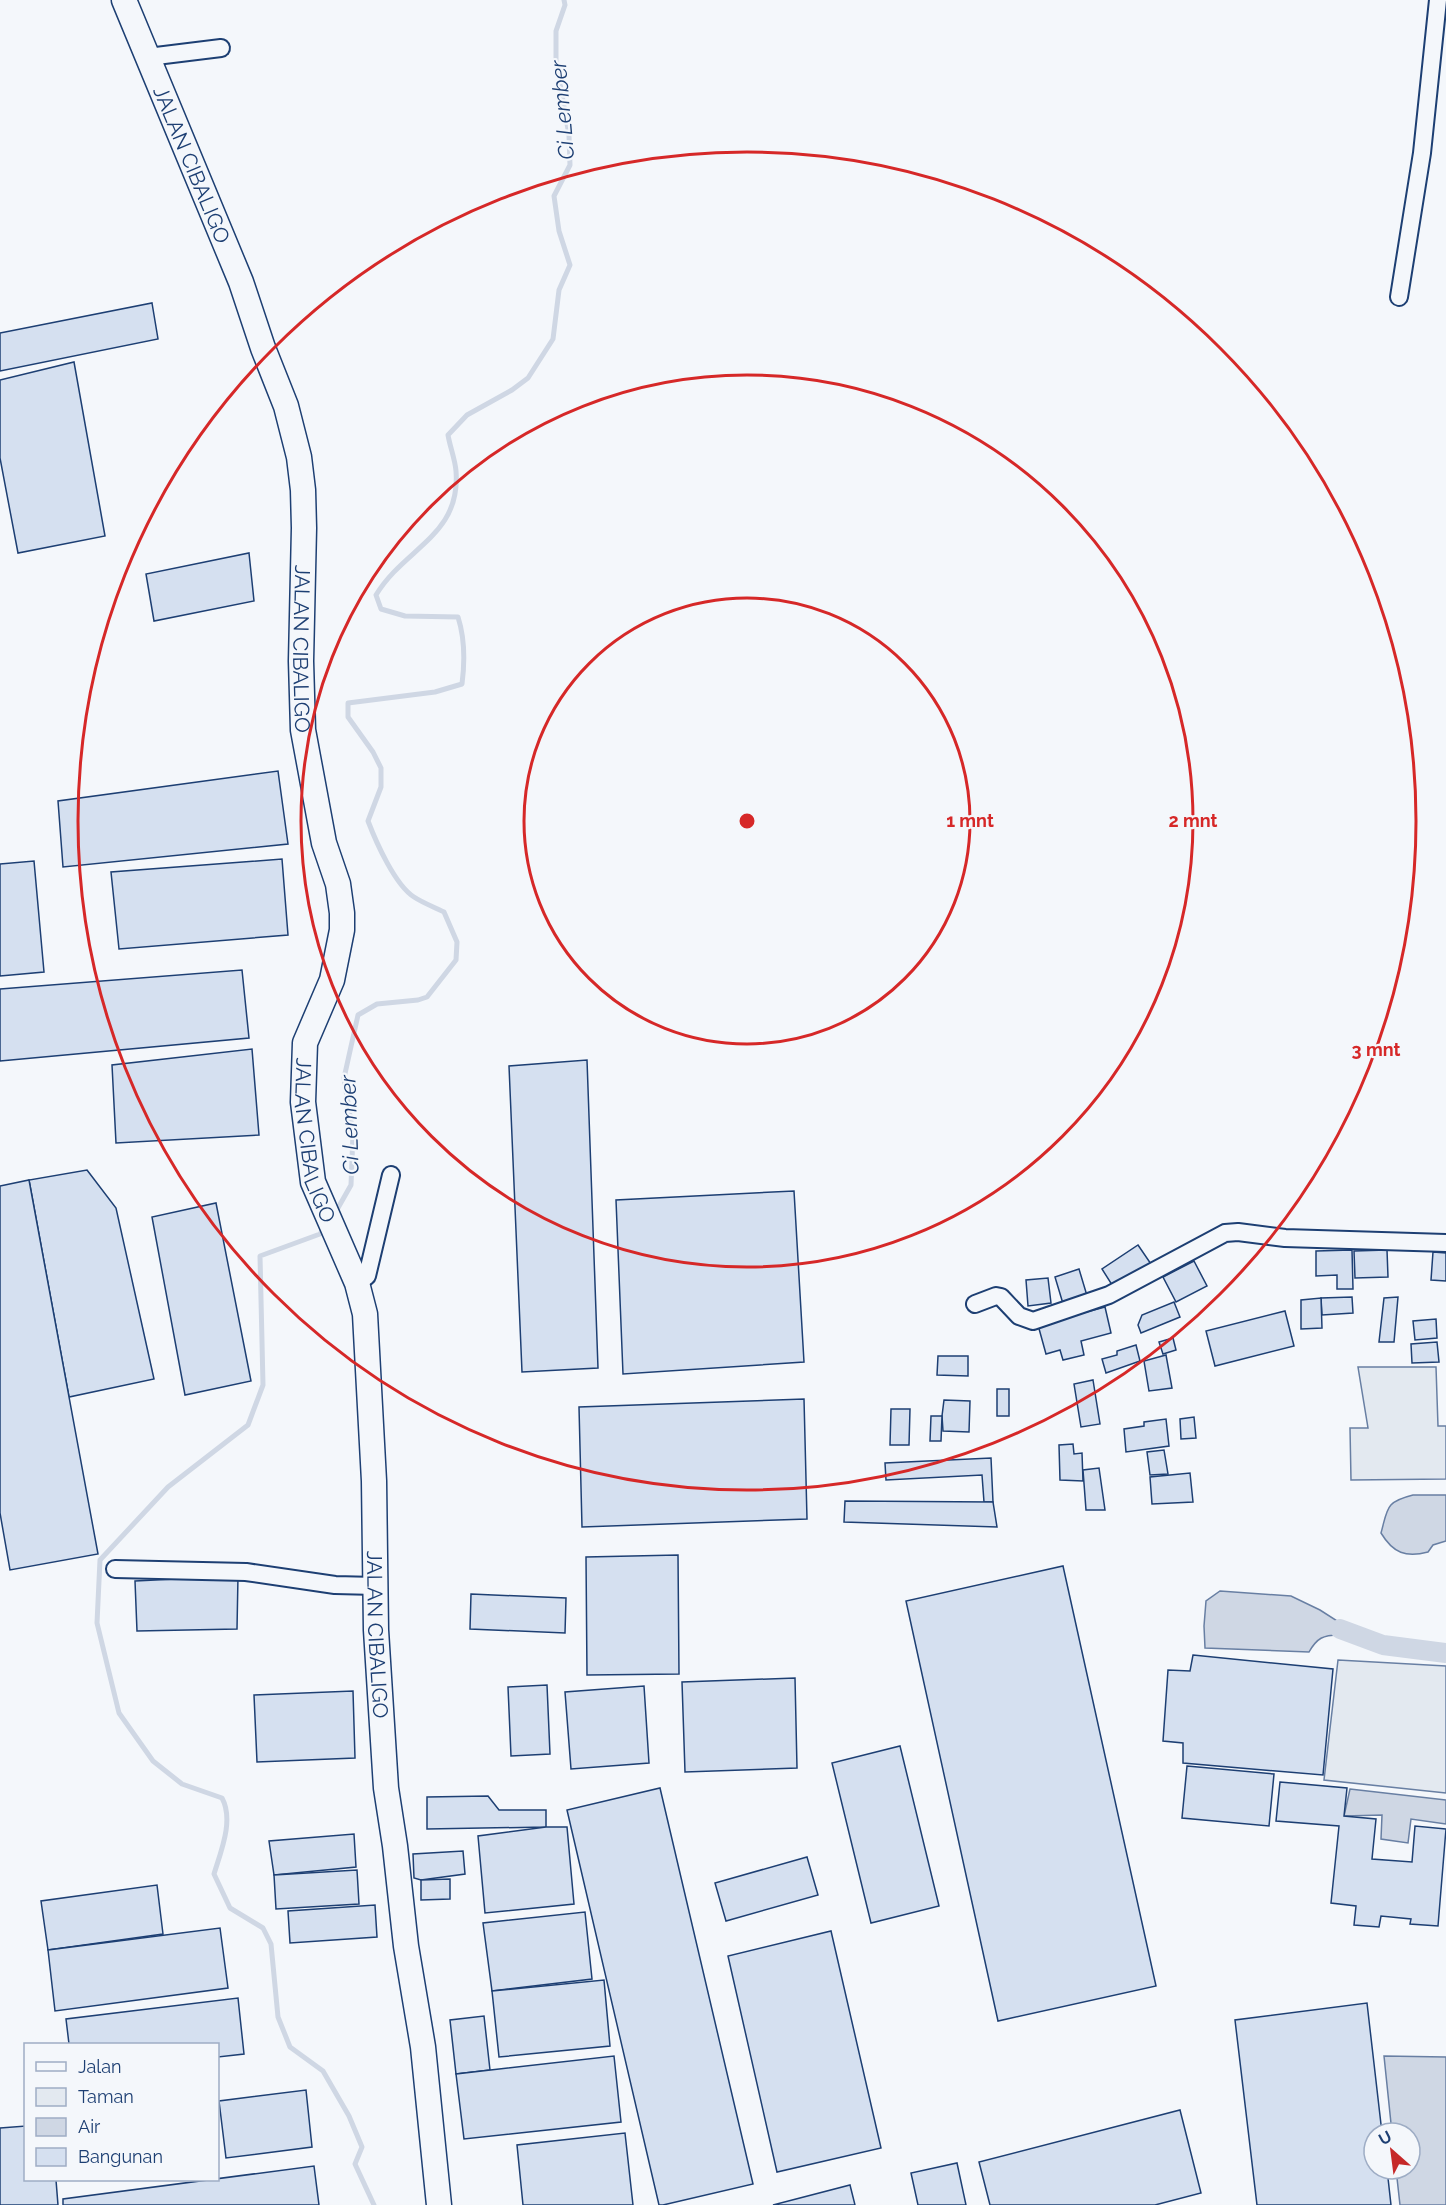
<svg xmlns="http://www.w3.org/2000/svg" width="1446" height="2205" font-family="Raleway,sans-serif">
<rect width="100%" height="100%" fill="#f4f7fb"/>
<g fill="#e3e9f0" stroke="#687fa3" stroke-width="1.5">
<polygon points="1358,1367 1436,1367 1438,1426 1446,1426 1446,1479 1351,1480 1350,1428 1368,1428"/>
<polygon points="1338,1660 1446,1666 1446,1793 1324,1780"/>
</g>
<g fill="#cfd7e4" stroke="#687fa3" stroke-width="1.5">
<path d="M1413,1495H1446V1541L1433,1545L1428,1552C1406,1558 1393,1553 1381,1533C1388,1508 1385,1502 1413,1495Z"/>
<path d="M1220,1591L1291,1596L1320,1610L1342,1624L1339,1635C1323,1635 1317,1638 1309,1652L1205,1648L1204,1626L1206,1601Z"/>
<polygon points="1350,1789 1446,1800 1446,1824 1411,1819 1408,1843 1381,1839 1382,1815 1344,1816"/>
<polygon points="1384,2056 1446,2057 1446,2205 1400,2205 1396,2169 1410,2169 1410,2133 1392,2133"/>
</g>
<g fill="none" stroke-linecap="round" stroke-linejoin="round">
<g stroke="#cfd7e4" stroke-width="5">
<path d="M334,1215L351,1185L353,1134L344,1078L358,1015L377,1004L418,1000L427,997L456,960L457,942L444,912C434,907 423,903 414,897C395,885 376,842 368,821L381,787V768L373,752L348,717V703L435,692L462,684C465,661 465,639 458,617L405,616L381,609L376,595C405,547 461,536 456,471C455,459 450,447 448,435L467,415L512,390L528,378L553,339L559,290L570,265L559,231L554,196L570,165L569,135L556,61V31L565,5L564,0"/>
<path d="M325,1227L320,1234L260,1256L263,1385L248,1425L168,1487L100,1560L97,1623L119,1713L153,1761L182,1784L222,1798C234,1820 221,1851 214,1874L230,1908L263,1928L271,1944L278,2017L290,2047L323,2071L349,2116L362,2147L355,2164L374,2205"/>
</g>
<polyline stroke="#cfd7e4" stroke-width="20" points="1340,1629 1383,1645 1446,1653"/>
</g>
<g fill="#d5e0f0" stroke="#1d3f73" stroke-width="1.5">
<polygon points="152,303 158,339 0,371 0,333"/>
<polygon points="74,362 105,536 18,553 0,458 0,380"/>
<polygon points="249,553 254,601 154,621 146,574"/>
<polygon points="278,771 288,844 63,867 58,801"/>
<polygon points="282,859 288,935 119,949 111,872"/>
<polygon points="34,861 44,972 0,976 0,864"/>
<polygon points="242,970 249,1038 0,1061 0,989"/>
<polygon points="252,1049 259,1135 116,1143 112,1065"/>
<polygon points="587,1060 598,1368 522,1372 509,1066"/>
<polygon points="87,1170 116,1208 154,1379 69,1397 29,1180"/>
<polygon points="29,1180 98,1554 10,1570 0,1513 0,1186"/>
<polygon points="794,1191 804,1362 623,1374 616,1200"/>
<polygon points="216,1203 251,1381 185,1395 152,1217"/>
<polygon points="1138,1245 1151,1264 1114,1288 1102,1269"/>
<polygon points="1352,1250 1353,1289 1337,1289 1337,1275 1316,1276 1316,1251"/>
<polygon points="1387,1250 1388,1277 1355,1278 1354,1251"/>
<polygon points="1433,1252 1446,1253 1446,1281 1431,1280"/>
<polygon points="1194,1261 1207,1286 1176,1302 1163,1277"/>
<polygon points="1079,1269 1088,1299 1064,1307 1055,1277"/>
<polygon points="1048,1278 1051,1303 1028,1306 1026,1280"/>
<polygon points="1352,1297 1353,1313 1322,1315 1321,1298"/>
<polygon points="1398,1297 1394,1342 1379,1342 1384,1298"/>
<polygon points="1321,1298 1322,1328 1301,1329 1301,1300"/>
<polygon points="1174,1302 1180,1317 1141,1333 1138,1325 1142,1315"/>
<polygon points="1105,1307 1111,1333 1081,1341 1084,1355 1063,1360 1060,1350 1046,1354 1038,1325"/>
<polygon points="1285,1311 1294,1346 1215,1366 1206,1331"/>
<polygon points="1436,1319 1437,1338 1415,1340 1413,1321"/>
<polygon points="1173,1338 1176,1350 1163,1354 1159,1342"/>
<polygon points="1437,1342 1439,1362 1412,1363 1411,1344"/>
<polygon points="1136,1345 1140,1361 1106,1373 1102,1359 1117,1355 1117,1351"/>
<polygon points="1166,1355 1172,1388 1149,1391 1144,1361"/>
<polygon points="938,1356 968,1356 968,1376 937,1375"/>
<polygon points="1093,1380 1100,1424 1081,1427 1074,1384"/>
<rect x="997" y="1389" width="12" height="27"/>
<polygon points="804,1399 807,1519 582,1527 579,1407"/>
<polygon points="944,1400 970,1401 969,1432 943,1431 942,1416"/>
<polygon points="891,1409 910,1409 909,1445 890,1445"/>
<polygon points="931,1416 942,1416 941,1441 930,1441"/>
<polygon points="1194,1417 1196,1438 1181,1439 1180,1419"/>
<polygon points="1166,1419 1169,1446 1126,1452 1124,1429 1144,1426 1144,1422"/>
<polygon points="1073,1444 1074,1454 1082,1453 1083,1481 1060,1480 1059,1445"/>
<polygon points="1164,1450 1168,1474 1150,1475 1147,1452"/>
<polygon points="991,1458 993,1502 984,1502 982,1475 886,1480 885,1463"/>
<polygon points="1099,1468 1105,1510 1086,1510 1083,1470"/>
<polygon points="1190,1473 1193,1502 1152,1504 1150,1477"/>
<polygon points="845,1501 993,1502 997,1527 844,1522"/>
<polygon points="678,1555 679,1674 587,1675 586,1557"/>
<polygon points="1063,1566 1156,1986 998,2021 906,1601"/>
<polygon points="238,1576 237,1629 137,1631 135,1581"/>
<polygon points="471,1594 566,1598 565,1633 470,1629"/>
<polygon points="1193,1655 1333,1669 1323,1775 1183,1763 1183,1743 1163,1741 1168,1670 1190,1671"/>
<polygon points="795,1678 797,1768 685,1772 682,1682"/>
<polygon points="547,1685 550,1754 511,1756 508,1687"/>
<polygon points="644,1686 649,1763 571,1769 565,1692"/>
<polygon points="353,1691 355,1758 257,1762 254,1695"/>
<polygon points="900,1746 939,1906 871,1923 832,1763"/>
<polygon points="1187,1766 1274,1774 1269,1826 1182,1818"/>
<polygon points="1280,1782 1347,1788 1344,1816 1376,1819 1372,1859 1412,1862 1415,1826 1446,1829 1438,1926 1410,1924 1411,1919 1381,1916 1379,1927 1354,1925 1356,1906 1331,1903 1339,1826 1276,1821"/>
<polygon points="660,1788 753,2184 663,2205 659,2205 567,1810"/>
<polygon points="488,1796 499,1810 546,1810 546,1827 427,1829 427,1797"/>
<polygon points="546,1827 567,1827 574,1904 485,1913 478,1836"/>
<polygon points="354,1834 356,1867 274,1875 269,1841"/>
<polygon points="463,1851 465,1874 421,1880 414,1878 413,1854"/>
<polygon points="807,1857 818,1895 726,1921 715,1883"/>
<polygon points="357,1870 359,1904 276,1909 274,1875"/>
<polygon points="450,1879 450,1899 421,1900 421,1880"/>
<polygon points="157,1885 163,1934 48,1950 41,1901"/>
<polygon points="375,1905 377,1937 290,1943 288,1911"/>
<polygon points="585,1912 592,1979 492,1991 483,1923"/>
<polygon points="220,1928 228,1988 55,2011 48,1950"/>
<polygon points="831,1931 881,2148 777,2172 728,1956"/>
<polygon points="604,1980 610,2046 499,2057 492,1991"/>
<polygon points="238,1998 244,2054 218,2057 218,2044 69,2044 66,2019"/>
<polygon points="1367,2003 1382,2133 1374,2133 1374,2169 1387,2169 1391,2205 1257,2205 1235,2020"/>
<polygon points="484,2016 490,2070 456,2074 450,2020"/>
<polygon points="614,2056 621,2122 464,2139 456,2074"/>
<polygon points="306,2090 312,2147 226,2158 219,2101"/>
<polygon points="1180,2110 1201,2193 1155,2205 990,2205 979,2162"/>
<polygon points="26,2126 26,2180 56,2180 58,2205 0,2205 0,2128"/>
<polygon points="625,2133 633,2205 523,2205 517,2145"/>
<polygon points="957,2163 966,2205 918,2205 911,2173"/>
<polygon points="314,2166 319,2205 63,2205 63,2199"/>
<polygon points="850,2185 855,2205 773,2205"/>
</g>
<g fill="none" stroke-linecap="round" stroke-linejoin="round">
<defs>
<g id="minor">
<polyline points="148,57 221,48"/>
<polyline points="1399,297 1422,153 1438,0"/>
<polyline points="357,1283 367,1276 391,1175"/>
<polyline points="975,1304 996,1296 1001,1297 1019,1316 1033,1321 1109,1295 1225,1233 1238,1232 1285,1238 1446,1243"/>
<polyline points="115,1569 246,1572 335,1585 376,1586"/>
</g>
<g id="secondary">
<path id="s1" d="M124,0L241,282L263,348L286,406L299,457L303,490L304,528L301,661L303,730L324,843L338,884L342,913V930L332,980L305,1043L303,1102L313,1182L357,1283L365,1314L374,1481L376,1630L386,1788L395,1846L406,1946L423,2047L439,2205"/>
</g>
</defs>
<use href="#minor" stroke="#1d3f73" stroke-width="20"/>
<use href="#secondary" stroke="#1d3f73" stroke-width="27"/>
<use href="#minor" stroke="#f4f7fb" stroke-width="16"/>
<use href="#secondary" stroke="#f4f7fb" stroke-width="24"/>
</g>
<g fill="none" stroke="#d62828" stroke-width="3">
<circle cx="747" cy="821" r="223"/>
<circle cx="747" cy="821" r="446"/>
<circle cx="747" cy="821" r="669"/>
</g>
<g text-anchor="middle" dominant-baseline="central" stroke-width="4.5" stroke-linejoin="round" paint-order="stroke">
<g font-size="21" fill="#1d3f73" stroke="#f4f7fb">
<text stroke="none"><textPath href="#s1" startOffset="178">JALAN CIBALIGO</textPath></text>
<text stroke="none"><textPath href="#s1" startOffset="682">JALAN CIBALIGO</textPath></text>
<text stroke="none"><textPath href="#s1" startOffset="1186">JALAN CIBALIGO</textPath></text>
<text stroke="none"><textPath href="#s1" startOffset="1690">JALAN CIBALIGO</textPath></text>
</g>
<g font-size="22" font-style="italic" fill="#1d3f73" stroke="#f4f7fb">
<text transform="translate(562 110) rotate(-95)">Ci Lember</text>
<text transform="translate(349 1125) rotate(-92)">Ci Lember</text>
</g>
</g>
<circle cx="747" cy="821" r="9" fill="#d62828" stroke="#f4f7fb" stroke-width="3"/>
<g font-size="18" text-anchor="middle" font-weight="bold" fill="#d62828" stroke="#f4f7fb" stroke-width="4.5" stroke-linejoin="round" paint-order="stroke">
<text x="970" y="827">1 mnt</text>
<text x="1193" y="827">2 mnt</text>
<text x="1376" y="1056">3 mnt</text>
</g>
<rect x="24" y="2043" width="195" height="138" fill="#f4f7fb" stroke="#9eadc5" stroke-width="1.5"/>
<rect x="36" y="2062" width="30" height="9" fill="#f4f7fb" stroke="#9eadc5" stroke-width="1.5"/>
<text x="78" y="2073" font-size="18" fill="#1d3f73">Jalan</text>
<rect x="36" y="2088" width="30" height="18" fill="#e3e9f0" stroke="#9eadc5" stroke-width="1.5"/>
<text x="78" y="2103" font-size="18" fill="#1d3f73">Taman</text>
<rect x="36" y="2118" width="30" height="18" fill="#cfd7e4" stroke="#9eadc5" stroke-width="1.5"/>
<text x="78" y="2133" font-size="18" fill="#1d3f73">Air</text>
<rect x="36" y="2148" width="30" height="18" fill="#d5e0f0" stroke="#9eadc5" stroke-width="1.5"/>
<text x="78" y="2163" font-size="18" fill="#1d3f73">Bangunan</text>
<g transform="translate(1392 2151) rotate(332)"><circle r="28" fill="#f4f7fb" stroke="#9eadc5" stroke-width="1.5"/>
<path d="M0-4.5L10 22L0 15L-10 22Z" fill="#c62828"/>
<text y="-9" font-size="16" font-weight="bold" text-anchor="middle" fill="#1d3f73">U</text>
</g>
</svg>
